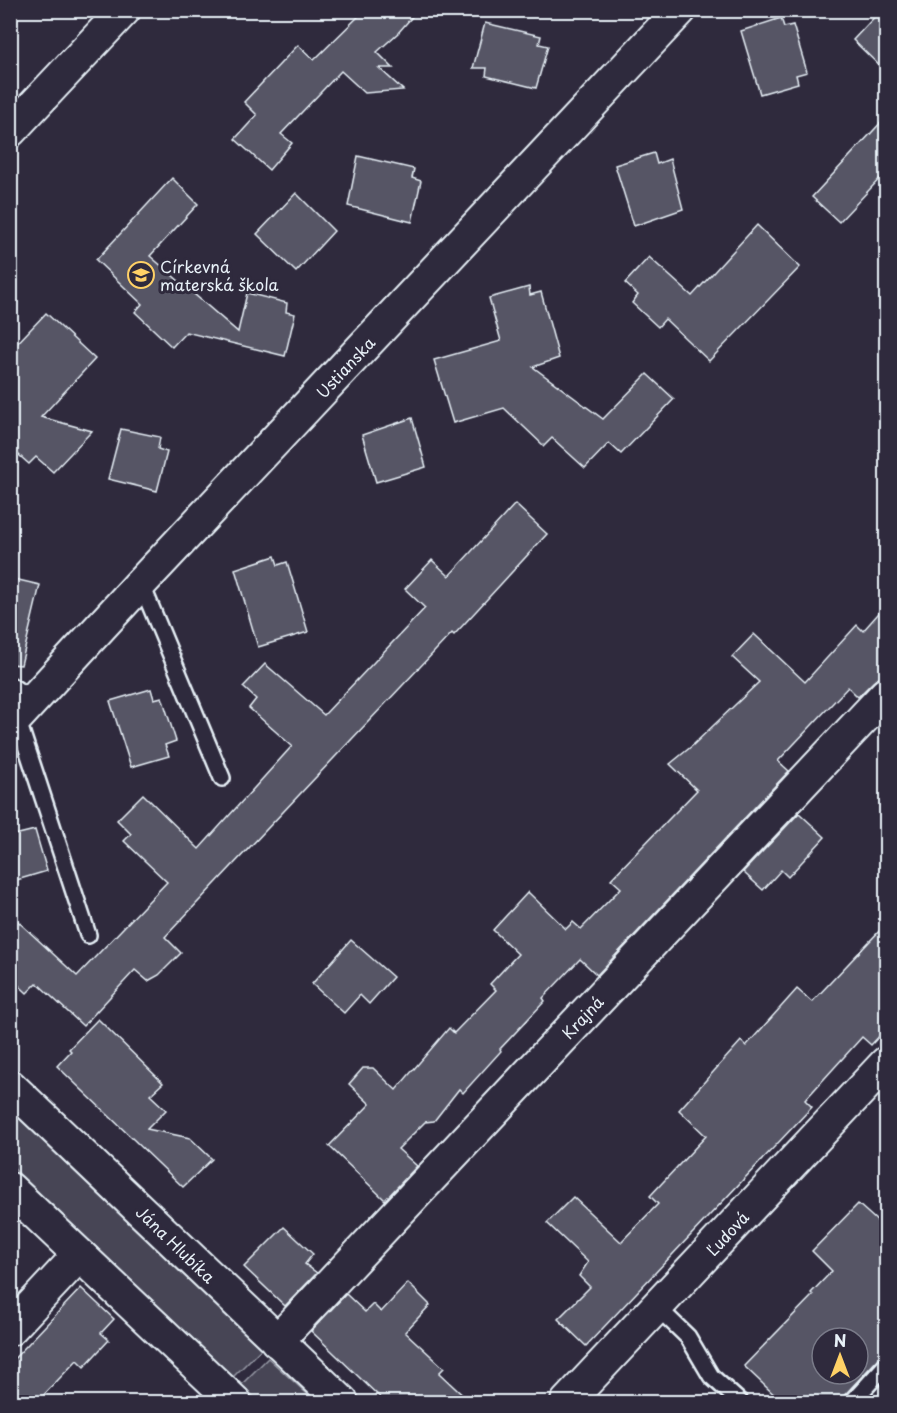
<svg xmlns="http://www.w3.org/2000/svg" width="897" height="1413" font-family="'Playpen Sans',sans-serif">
<rect width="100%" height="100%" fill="#2f2a3d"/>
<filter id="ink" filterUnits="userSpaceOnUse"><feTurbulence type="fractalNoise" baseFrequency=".0167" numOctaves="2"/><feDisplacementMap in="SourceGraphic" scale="12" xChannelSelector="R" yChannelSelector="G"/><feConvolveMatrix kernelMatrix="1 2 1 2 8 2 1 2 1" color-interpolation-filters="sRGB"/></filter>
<g filter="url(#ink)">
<g fill="#464455" stroke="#979aa6" stroke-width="1.5">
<polygon points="10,1110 261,1349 233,1377 11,1166"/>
<polygon points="268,1358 316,1402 260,1402 241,1385"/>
</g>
<g fill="#575565" stroke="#e8f1f8" stroke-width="1.5" fill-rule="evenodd">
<polygon points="365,10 418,10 398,33 377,52 393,68 379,68 403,90 365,93 341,71 281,134 292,143 269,170 235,139 257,115 244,102 298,45 314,60"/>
<polygon points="881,10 886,10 886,72 853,40"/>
<polygon points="781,18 784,27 793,25 807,72 796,75 798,83 760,94 741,31"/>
<polygon points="485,23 541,36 539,44 548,46 536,88 486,76 487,68 473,68"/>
<polygon points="886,117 886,172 839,222 812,197"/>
<polygon points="654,153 657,164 670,159 683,209 634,226 615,165"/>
<polygon points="358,156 414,169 412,178 421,181 412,222 348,206"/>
<polygon points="172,178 198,204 150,256 238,332 247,293 287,303 286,312 295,314 285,356 186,332 172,347 135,312 142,304 96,260"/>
<polygon points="296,193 334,231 296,272 257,234"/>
<polygon points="757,225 800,267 709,361 665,319 658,327 632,303 638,295 625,283 649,257 692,296"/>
<polygon points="529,287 530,295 541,292 559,358 533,367 603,419 647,374 674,399 621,454 609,443 585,468 552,438 544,446 504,408 453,423 434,360 501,341 489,298"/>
<polygon points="46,313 95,359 41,417 92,431 53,472 36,457 29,464 12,449 10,450 10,351"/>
<polygon points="412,418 426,467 376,482 362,435"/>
<polygon points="121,429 160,437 158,449 167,452 157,491 108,479"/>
<polygon points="515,504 547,534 454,635 452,633 165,937 181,953 159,975 148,981 135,970 83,1026 37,983 27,993 10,977 10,914 77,976 167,882 124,841 131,834 117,820 143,794 199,849 292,746 249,708 256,699 243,687 265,664 324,715 425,608 405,589 432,560 449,576"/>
<polygon points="275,556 278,565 287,562 308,632 258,647 235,569"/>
<polygon points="10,578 40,585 21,665 10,664"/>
<polygon points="886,605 886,671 873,682 858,697 848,687 778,761 789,771 597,975 580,959 543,998 545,1001 500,1049 501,1051 463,1093 459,1089 434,1121 425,1122 398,1149 417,1166 385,1200 329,1146 370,1104 349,1084 363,1068 373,1068 396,1090 449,1028 454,1033 496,990 490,984 518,954 493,930 528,892 566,929 573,922 581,929 621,888 611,879 697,790 670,764 692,746 759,682 732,657 754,634 805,682 857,625 863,631"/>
<polygon points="151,689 154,699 162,697 176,741 165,745 169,756 131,767 110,701"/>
<polygon points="799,813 825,837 788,877 781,870 763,890 743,872"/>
<polygon points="35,830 47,871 10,882 10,836"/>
<polygon points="886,924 886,1029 871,1045 862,1037 805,1100 812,1107 586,1346 558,1319 590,1287 579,1276 588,1262 547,1223 573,1197 621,1242 658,1204 650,1196 706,1136 679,1110 741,1041 746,1046 797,989 812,1002"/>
<polygon points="351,940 393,977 369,1004 360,995 344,1013 312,984"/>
<polygon points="98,1019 163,1083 150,1095 166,1110 147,1129 190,1138 212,1159 183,1187 57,1066 71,1051 69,1049"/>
<path d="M858,1204L886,1229V1353L879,1358L838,1402H782L744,1366L813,1295L811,1293L832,1271L812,1251ZM822,1338H858V1374H822Z"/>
<polygon points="284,1227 313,1254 305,1264 317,1273 285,1306 244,1267"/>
<polygon points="408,1283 430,1305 405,1332 444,1368 439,1373 470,1402 385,1402 311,1331 346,1294 365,1312 373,1304 381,1312"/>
<polygon points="81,1288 114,1319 101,1333 109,1340 84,1367 77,1360 37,1402 10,1402 10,1363"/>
</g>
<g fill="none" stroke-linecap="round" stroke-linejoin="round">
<defs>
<g id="service">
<polyline points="141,583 222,778"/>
<polyline points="10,685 34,701"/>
<polyline points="17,718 88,935"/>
<polyline points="657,1307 688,1337 711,1376 740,1402"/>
<polyline points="852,1402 886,1365"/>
</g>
<g id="minor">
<polyline points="10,131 124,10"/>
<polyline points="10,725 141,583 680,10"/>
<polyline points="10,1086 342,1402"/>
<polyline points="10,1189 235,1402"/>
<polyline points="10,1329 79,1255"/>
<polyline points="277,1341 886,694"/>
<polyline points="567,1402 886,1063"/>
</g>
</defs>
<use href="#service" stroke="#e8f1f8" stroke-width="20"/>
<use href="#minor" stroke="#e8f1f8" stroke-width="36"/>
<use href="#service" stroke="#2f2a3d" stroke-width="15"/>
<use href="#minor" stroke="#2f2a3d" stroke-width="32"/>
</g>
</g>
<defs>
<symbol id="school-ring" viewBox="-11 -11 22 22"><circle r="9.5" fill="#2f2a3d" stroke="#ffd166" stroke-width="1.5"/><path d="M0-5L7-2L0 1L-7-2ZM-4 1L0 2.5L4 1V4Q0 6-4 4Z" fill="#ffd166"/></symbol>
</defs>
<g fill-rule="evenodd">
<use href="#school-ring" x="126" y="260" width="30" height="30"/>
</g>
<g text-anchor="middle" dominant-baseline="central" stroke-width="6" stroke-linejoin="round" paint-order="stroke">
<g font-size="16" fill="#e8f1f8" stroke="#2f2a3d" text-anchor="start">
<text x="160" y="266">Církevná<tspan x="160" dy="18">materská škola</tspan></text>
</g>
<g font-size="16" fill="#e8f1f8" stroke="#2f2a3d">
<text transform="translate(345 367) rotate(-47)">Ustianska</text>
<text transform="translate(582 1017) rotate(-47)">Krajná</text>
<text transform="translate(727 1233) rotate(-47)">Ľudová</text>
<text transform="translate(176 1244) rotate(44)">Jána Hlubíka</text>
</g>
</g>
<rect width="897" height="1413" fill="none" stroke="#2f2a3d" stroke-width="36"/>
<rect x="18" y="18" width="861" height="1377" fill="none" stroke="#e8f1f8" stroke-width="2" filter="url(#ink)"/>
<g transform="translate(840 1356)"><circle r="28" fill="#2f2a3d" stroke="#797a88" stroke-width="1.5"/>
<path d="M0-4.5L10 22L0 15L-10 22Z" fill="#ffd166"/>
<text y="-9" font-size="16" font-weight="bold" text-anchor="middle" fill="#e8f1f8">N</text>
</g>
</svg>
